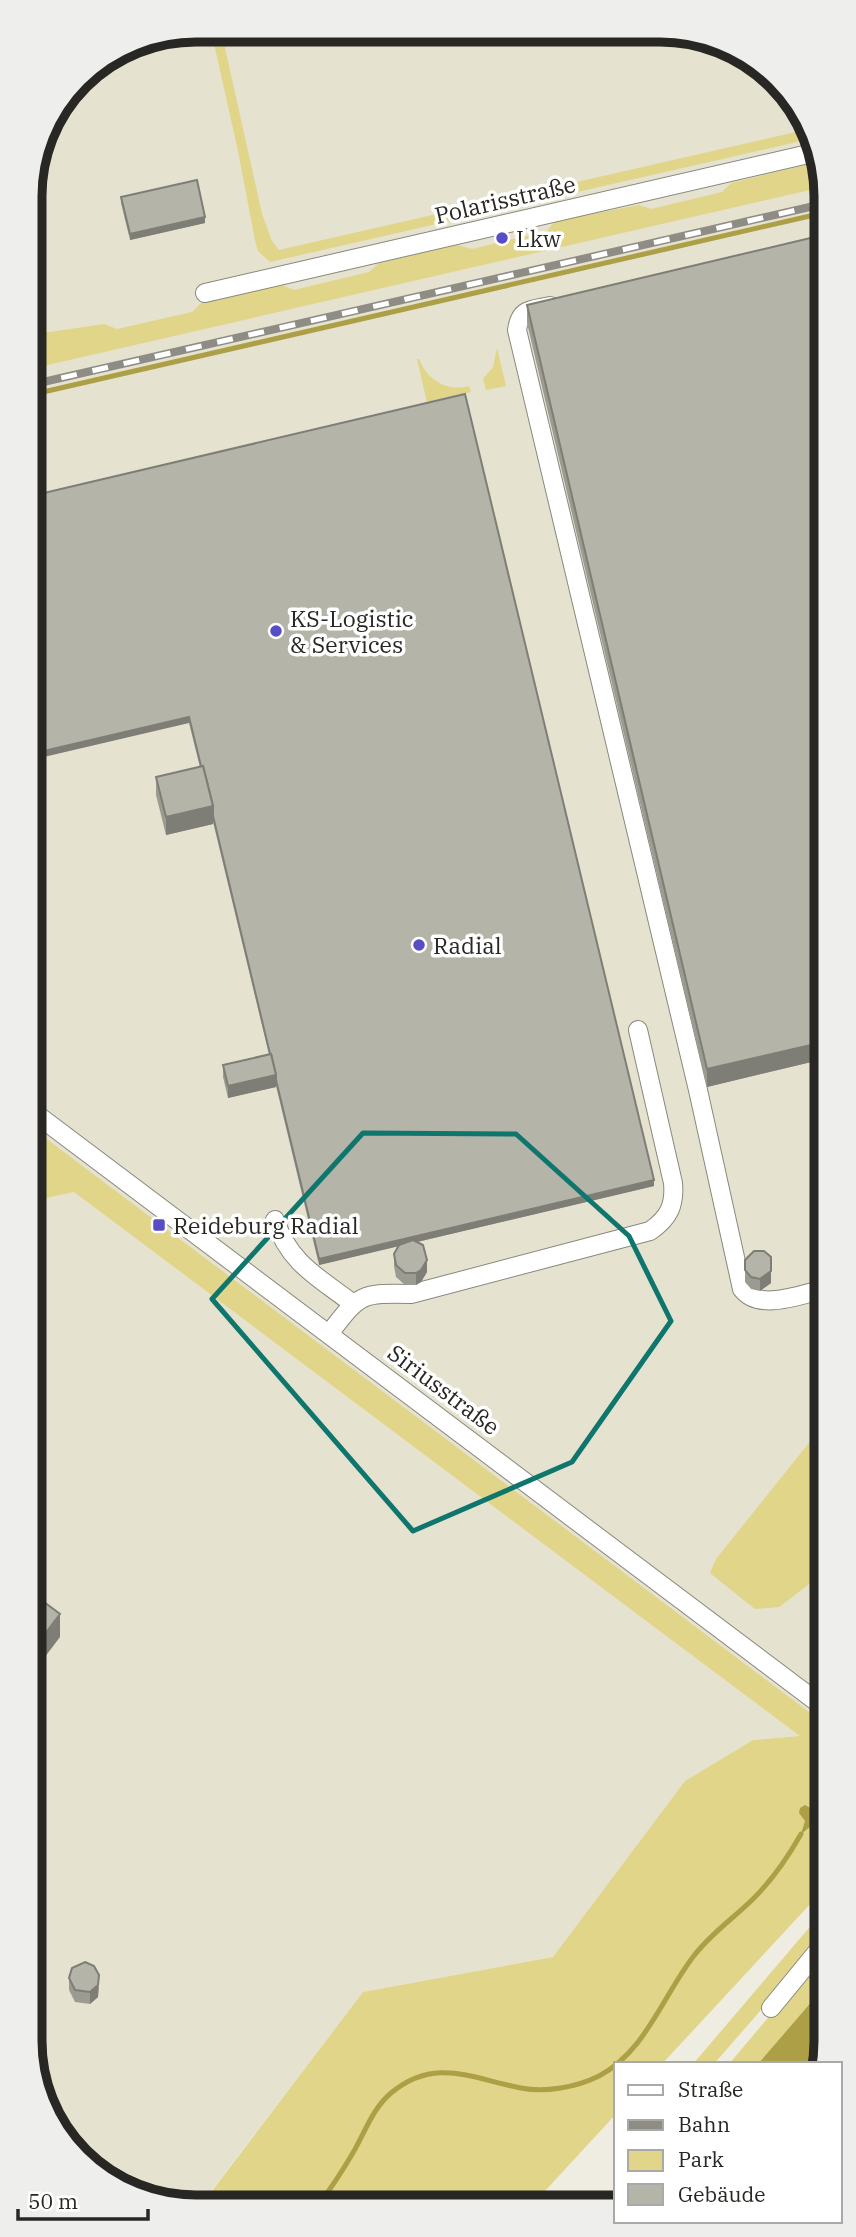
<svg xmlns="http://www.w3.org/2000/svg" width="856" height="2237" font-family="'IBM Plex Serif',serif">
<rect width="100%" height="100%" fill="#efede2"/>
<polygon fill="#e5e2cf" points="196,30 693,33 777,78 823,163 825,1724 801,1736 753,1740 685,1781 553,1957 363,1992 201,2204 164,2204 79,2159 33,2074 30,185 47,123 86,71 133,42"/>
<g fill="#e0d588">
<polygon points="211,30 221,30 262,214 272,241 279,250 805,130 810,139 270,262 258,251 255,240 238,151"/>
<polygon points="822,161 823,187 30,369 30,332 50,332 104,324 117,329 192,312 202,302 282,285 294,290 369,272 379,263 457,245 472,249 547,231 555,221 639,205 651,209 722,192 731,183"/>
<polygon points="497,348 506,386 486,390 483,379 493,367"/>
<path d="M417,359H419C427,380 447,392 469,386L471,392L427,402Z"/>
<polygon points="32,1128 825,1724 826,1887 662,2064 616,2064 616,2114 533,2204 202,2204 363,1992 553,1957 685,1781 753,1740 800,1736 74,1192 32,1201"/>
<polygon points="825,1423 825,1563 808,1585 779,1607 755,1609 710,1573 716,1559"/>
<polygon points="826,1908 826,1935 714,2064 693,2064"/>
<polygon points="826,1949 826,1986 758,2064 729,2064"/>
</g>
<g fill="#ac9f45">
<polygon points="805,1805 819,1813 826,1809 826,1831 818,1831 810,1827 801,1834 805,1821 799,1813 800,1808"/>
<polygon points="826,1985 826,2051 823,2064 758,2064"/>
</g>
<g fill="none" stroke-linecap="round" stroke-linejoin="round">
<g stroke="#ac9f45" stroke-width="5">
<polyline points="30,395 823,213"/>
<path d="M319,2204C332,2187 343,2170 354,2151C365,2132 373,2108 391,2093C435,2056 473,2079 521,2088C545,2093 577,2087 599,2076C645,2052 663,1996 693,1957C710,1934 734,1918 754,1898C773,1879 788,1857 801,1834"/>
</g>
<defs>
<g id="minor">
<polyline points="205,293 817,152"/>
<path d="M550,306C531,310 520,308 517,330L698,1090L742,1289C760,1312 801,1294 825,1289"/>
<polyline points="32,1111 825,1708"/>
<path d="M275,1220C289,1263 318,1277 352,1303"/>
<path d="M329,1334C360,1293 361,1293 411,1294L650,1231C669,1218 675,1205 673,1183L638,1030"/>
<polyline points="771,2008 826,1941"/>
</g>
</defs>
<use href="#minor" stroke="#89887d" stroke-width="20"/>
<use href="#minor" stroke="#fff" stroke-width="18"/>
<defs>
<polyline id="rail" points="30,385 823,204"/>
</defs>
<use href="#rail" stroke="#8e8c85" stroke-width="8"/>
<use href="#rail" stroke="#fff" stroke-width="5" stroke-dasharray="16" stroke-linecap="butt"/>
</g>
<g fill="#9c9b91">
<polygon points="121,197 205,223 130,240 121,203"/>
<polygon points="823,235 824,1059 707,1087 527,323 527,305"/>
<polygon points="31,496 654,1186 417,1242 427,1272 421,1282 416,1285 405,1285 396,1277 394,1266 394,1254 398,1246 319,1265 276,1086 276,1087 228,1098 223,1077 223,1065 269,1054 213,822 213,824 166,835 156,795 156,777 200,767 189,723"/>
<polygon points="745,1260 771,1283 760,1291 751,1289 745,1282"/>
<polygon points="69,1978 99,1987 98,1997 90,2004 75,2002 69,1990"/>
</g>
<g fill="#7f7e76">
<polygon points="205,217 205,223 130,240 130,234"/>
<polygon points="189,717 189,723 31,760 31,754"/>
<polygon points="213,806 213,824 166,835 166,817"/>
<polygon points="824,1042 824,1059 707,1087 707,1069"/>
<polygon points="276,1075 276,1087 228,1098 228,1086"/>
<polygon points="654,1180 654,1186 319,1265 319,1259"/>
<polygon points="427,1260 427,1272 421,1282 416,1285 416,1273"/>
<polygon points="771,1271 771,1283 760,1291 760,1279"/>
<polygon points="60,1614 60,1637 32,1674 32,1651"/>
<polygon points="99,1975 98,1997 90,2004 90,1992"/>
</g>
<g fill="#b5b4a9" stroke="#7f7e76" stroke-width="2">
<polygon points="197,180 205,217 130,234 121,197"/>
<polygon points="823,235 824,1042 707,1069 527,305"/>
<polygon points="465,394 654,1180 319,1259 276,1080 276,1075 271,1054 270,1054 213,816 213,806 203,766 201,766 189,717 31,754 31,496"/>
<polygon points="203,766 213,806 166,817 156,777"/>
<polygon points="271,1054 276,1075 228,1086 223,1065"/>
<polygon points="413,1240 423,1245 427,1260 421,1270 416,1273 405,1273 396,1265 394,1254 399,1245"/>
<polygon points="754,1251 764,1251 771,1257 771,1271 760,1279 751,1277 745,1270 745,1260"/>
<polygon points="32,1593 60,1614 32,1651"/>
<polygon points="85,1962 94,1966 99,1975 98,1985 90,1992 75,1990 69,1978 72,1968"/>
</g>
<path fill="none" stroke="#0f766e" stroke-width="5" stroke-linejoin="round" d="M363,1133L516,1134L629,1236L671,1321L572,1462L413,1531L212,1299Z"/>
<g fill="#574dc5" stroke="#fff" stroke-width="2.5">
<circle cx="502" cy="238" r="7"/>
<circle cx="276" cy="631" r="7"/>
<circle cx="419" cy="945" r="7"/>
<rect x="152" y="1218" width="14" height="14" rx="3.5"/>
</g>
<g text-anchor="middle" dominant-baseline="central" stroke-width="7" stroke-linejoin="round" paint-order="stroke">
<g font-size="23" fill="#282723" stroke="#fff">
<text transform="translate(505 199) rotate(-13)">Polarisstraße</text>
<text transform="translate(444 1389) rotate(37)">Siriusstraße</text>
</g>
<g font-size="23" fill="#282723" stroke="#fff" text-anchor="start">
<text x="516" y="238">Lkw</text>
<text x="290" y="618">KS-Logistic<tspan x="290" dy="26">&amp; Services</tspan></text>
<text x="433" y="945">Radial</text>
<text x="173" y="1225">Reideburg Radial</text>
</g>
</g>
<path d="M0 0H856V2237H0ZM196 42H660A154 154 0 0 1 814 196V2041A154 154 0 0 1 660 2195H196A154 154 0 0 1 42 2041V196A154 154 0 0 1 196 42Z" fill="#eeeeed" fill-rule="evenodd"/>
<path fill="none" stroke="#282723" stroke-width="9" d="M196 42H660A154 154 0 0 1 814 196V2041A154 154 0 0 1 660 2195H196A154 154 0 0 1 42 2041V196A154 154 0 0 1 196 42Z"/>
<rect x="614" y="2062" width="228" height="161" fill="#ffffff" stroke="#a9a9a7" stroke-width="2"/>
<rect x="628" y="2085" width="35" height="10" fill="#ffffff" stroke="#a9a9a7" stroke-width="2"/>
<text x="678" y="2097" font-size="21" fill="#282723">Straße</text>
<rect x="628" y="2120" width="35" height="10" fill="#8e8c85" stroke="#a9a9a7" stroke-width="2"/>
<text x="678" y="2132" font-size="21" fill="#282723">Bahn</text>
<rect x="628" y="2150" width="35" height="21" fill="#e0d588" stroke="#a9a9a7" stroke-width="2"/>
<text x="678" y="2167" font-size="21" fill="#282723">Park</text>
<rect x="628" y="2184" width="35" height="21" fill="#b5b4a9" stroke="#a9a9a7" stroke-width="2"/>
<text x="678" y="2202" font-size="21" fill="#282723">Gebäude</text>
<path d="M18 2209v10h130v-10" fill="none" stroke="#282723" stroke-width="3.5"/>
<text x="28" y="2209" font-size="21" fill="#282723" stroke="#ffffff" stroke-width="5" paint-order="stroke">50 m</text>
</svg>
